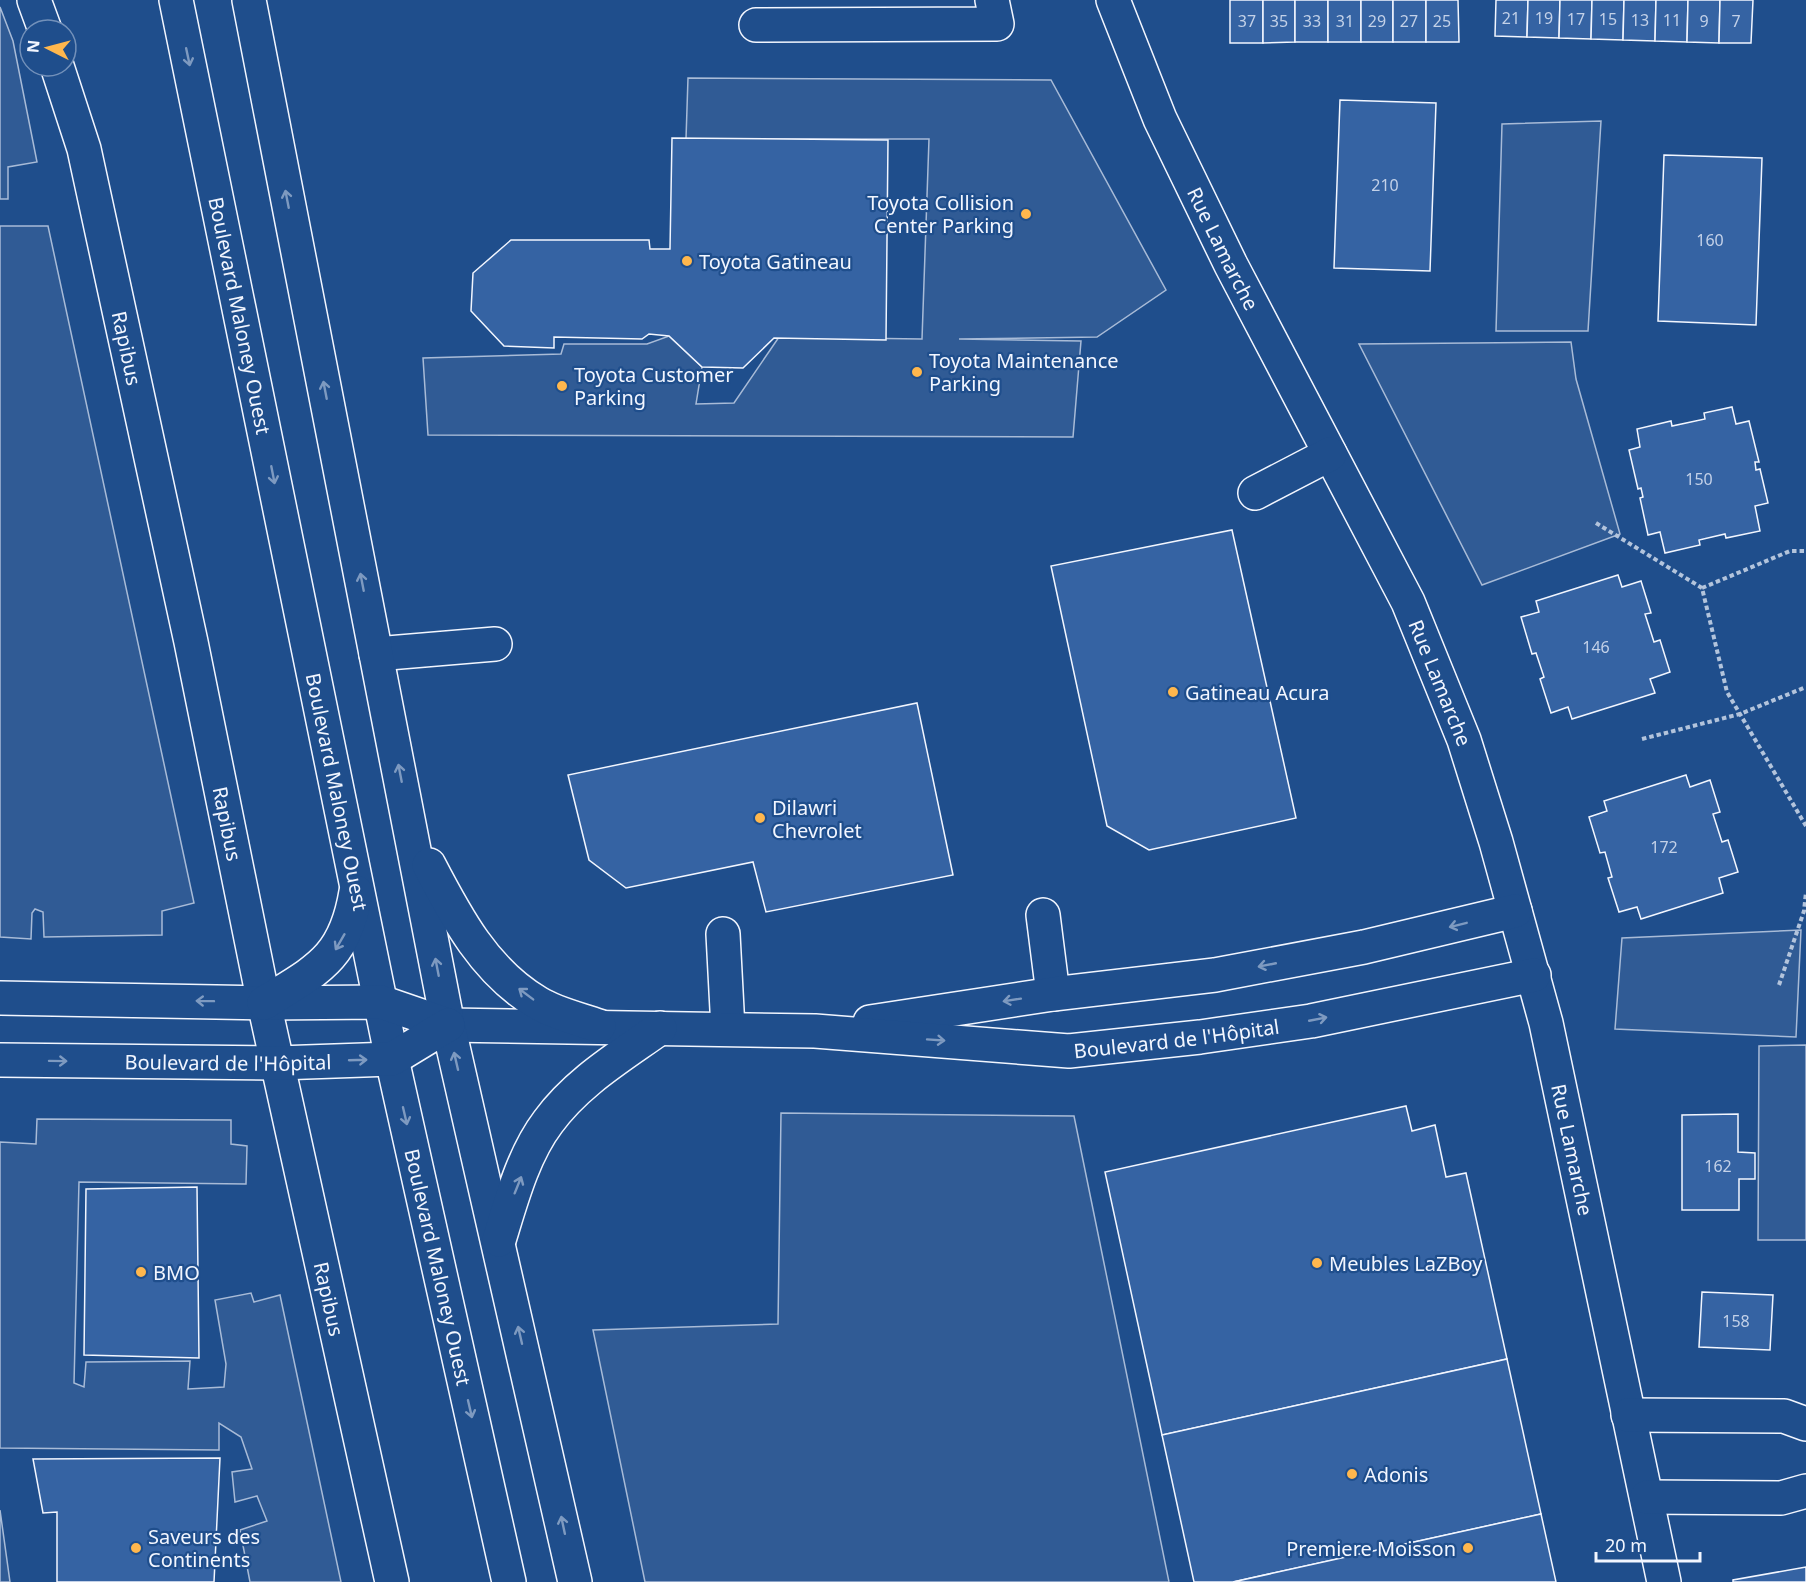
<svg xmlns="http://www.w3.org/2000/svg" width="1806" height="1582" font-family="'Noto Sans',sans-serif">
<rect width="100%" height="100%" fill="#1f4e8c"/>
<g fill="#305b95" stroke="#a8bbd7" stroke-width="1.5">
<polygon points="0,7 13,41 37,162 8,167 8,199 0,199"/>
<polygon points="688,78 1051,80 1166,290 1097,337 959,339 1081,341 1073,437 428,435 423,358 561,354 564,344 647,344 669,336 702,367 696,404 734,403 779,337 922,339 929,139 686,139"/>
<polygon points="1601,121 1588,331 1496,331 1502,124"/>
<polygon points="0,226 48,226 194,903 162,911 162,935 44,937 43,912 35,909 32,913 31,939 0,937"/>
<polygon points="1571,342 1576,379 1620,534 1482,585 1359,344"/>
<polygon points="1801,930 1796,1037 1615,1029 1622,938"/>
<polygon points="1806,1045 1806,1240 1758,1240 1759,1046"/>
<polygon points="781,1113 1074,1116 1169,1582 645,1582 593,1330 778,1324"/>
<polygon points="37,1119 231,1120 231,1144 247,1146 246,1184 79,1182 74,1383 84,1387 86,1362 190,1361 188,1389 224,1387 226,1364 215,1300 251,1293 254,1302 280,1295 341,1582 250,1582 240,1530 267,1521 257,1496 235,1502 232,1472 252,1469 241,1437 219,1423 219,1450 0,1448 0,1142 36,1144"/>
<polygon points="0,1510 10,1582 0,1582"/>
</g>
<g fill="#3563a3" stroke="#f2f6ff" stroke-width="1.5">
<rect x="1230" y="0" width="33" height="43"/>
<polygon points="1263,0 1295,0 1295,42 1263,43"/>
<rect x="1295" y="0" width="33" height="42"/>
<rect x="1328" y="0" width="33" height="42"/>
<rect x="1361" y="0" width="32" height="42"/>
<rect x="1393" y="0" width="33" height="42"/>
<polygon points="1426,0 1458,0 1459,42 1426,42"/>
<polygon points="1496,0 1528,0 1527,37 1495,36"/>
<polygon points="1528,0 1560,0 1559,38 1527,37"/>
<polygon points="1560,0 1592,0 1591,39 1559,38"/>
<polygon points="1592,0 1624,0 1623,40 1591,39"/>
<polygon points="1624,0 1656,0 1655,41 1623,40"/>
<polygon points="1656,0 1688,0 1687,42 1655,41"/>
<polygon points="1688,0 1720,0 1719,43 1687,42"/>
<polygon points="1720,0 1753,0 1751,43 1719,43"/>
<polygon points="1340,100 1436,103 1430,271 1334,268"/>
<polygon points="672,138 888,140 886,340 774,338 743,368 702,367 669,336 649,334 642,339 554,337 554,348 504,346 471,311 473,273 511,240 649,240 650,249 670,249"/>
<polygon points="1664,155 1762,158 1756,325 1658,321"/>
<polygon points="1732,407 1736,424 1749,421 1759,462 1755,462 1756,470 1760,469 1768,503 1755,506 1760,531 1726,538 1725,534 1699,540 1700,545 1665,553 1660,532 1648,535 1640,498 1643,497 1641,488 1638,489 1629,450 1640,447 1637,429 1671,421 1672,426 1705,419 1704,413"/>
<polygon points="1232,530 1296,818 1149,850 1107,826 1051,566"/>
<polygon points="1618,575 1622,587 1641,581 1651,613 1645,614 1654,642 1660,640 1670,672 1650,679 1655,693 1572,719 1568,707 1551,713 1540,679 1544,677 1536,653 1532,654 1521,617 1539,612 1536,601"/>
<polygon points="917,703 953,875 766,912 753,862 626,888 589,860 568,775"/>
<polygon points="1686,775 1690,787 1710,780 1720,812 1713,814 1722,842 1728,840 1738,872 1719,878 1723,893 1641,919 1637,907 1619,912 1608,878 1612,877 1605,852 1600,853 1589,817 1607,811 1604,801"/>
<polygon points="1406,1106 1412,1131 1435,1125 1446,1177 1466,1173 1507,1359 1162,1435 1105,1172"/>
<polygon points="1738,1114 1738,1152 1755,1153 1755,1179 1739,1179 1739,1210 1682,1210 1682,1115"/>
<polygon points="197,1187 199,1358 84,1355 86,1189"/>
<polygon points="1702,1292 1773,1295 1770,1350 1699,1347"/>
<polygon points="1507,1359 1541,1514 1233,1582 1194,1582 1162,1435"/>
<polygon points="220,1458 214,1582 57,1582 57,1512 43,1513 33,1459"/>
<polygon points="1541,1514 1556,1582 1233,1582"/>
<polygon points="1806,1567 1806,1582 1733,1582 1733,1580"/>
</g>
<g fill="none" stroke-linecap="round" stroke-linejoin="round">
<defs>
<g id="minor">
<polyline points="34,0 45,30"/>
<path id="s1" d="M1113,0L1160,119L1231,265L1408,602L1464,740L1496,842L1546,1023L1664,1582"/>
<polyline points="756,25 997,24 992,0"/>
<path id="s2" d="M57,66L84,149L191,642L264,1003L392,1582"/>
<polyline points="1255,493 1330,454"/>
<polyline points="376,654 495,644"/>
<polyline points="1043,915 1053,994"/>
<polyline points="723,934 728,1029"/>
<polyline points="870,1022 1053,994 1215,975 1364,947 1515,911"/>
<path id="s3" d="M448,1025L815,1031L1069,1051L1200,1037L1311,1021L1534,975"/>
<polyline points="1628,1415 1784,1416 1806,1424"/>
<polyline points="1647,1497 1781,1498 1806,1491"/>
</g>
<g id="major">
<path id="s4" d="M176,0L392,1059L509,1582"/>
<polyline points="249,0 448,1025 575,1582"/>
<path d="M429,865C456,917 485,972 538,1003C556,1014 579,1019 599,1026"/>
<polyline points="0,998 264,1003 381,1002 448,1025"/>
<path d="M264,1003C317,970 345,959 356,892"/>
<path id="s5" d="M0,1060L278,1063L392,1059L448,1025"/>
<path d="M499,1240C511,1201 523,1155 548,1122C577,1082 621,1056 660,1028"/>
</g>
</defs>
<use href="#minor" stroke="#f2f6ff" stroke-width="36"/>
<use href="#major" stroke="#f2f6ff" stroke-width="36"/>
<g stroke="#b3c4dc" stroke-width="4" stroke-dasharray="4.5 3" stroke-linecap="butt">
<polyline points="1596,523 1702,588 1727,692 1806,826"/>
<polyline points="1702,588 1790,551 1806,551"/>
<polyline points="1642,739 1740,714 1806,687"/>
<polyline points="1779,985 1804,911 1806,892"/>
</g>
<use href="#minor" stroke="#1f4e8c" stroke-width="33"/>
<use href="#major" stroke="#1f4e8c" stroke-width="33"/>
</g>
<defs><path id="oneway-shaft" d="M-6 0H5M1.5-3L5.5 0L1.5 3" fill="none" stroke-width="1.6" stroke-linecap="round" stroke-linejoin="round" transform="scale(1.5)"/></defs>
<g stroke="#7e9ac0">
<use href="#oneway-shaft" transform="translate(188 57) rotate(78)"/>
<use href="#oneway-shaft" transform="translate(287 199) rotate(-101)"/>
<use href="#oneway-shaft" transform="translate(325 390) rotate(-101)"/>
<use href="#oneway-shaft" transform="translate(273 475) rotate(79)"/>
<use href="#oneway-shaft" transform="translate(362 582) rotate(-101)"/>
<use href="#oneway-shaft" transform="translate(400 773) rotate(-101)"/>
<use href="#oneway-shaft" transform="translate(1458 925) rotate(166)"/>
<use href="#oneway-shaft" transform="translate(340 942) rotate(120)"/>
<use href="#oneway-shaft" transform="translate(1267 965) rotate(169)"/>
<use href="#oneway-shaft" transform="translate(437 967) rotate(-101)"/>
<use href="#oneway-shaft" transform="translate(526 994) rotate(-143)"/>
<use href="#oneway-shaft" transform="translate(1012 1000) rotate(171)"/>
<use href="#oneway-shaft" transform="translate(205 1001) rotate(-179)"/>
<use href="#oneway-shaft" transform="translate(1318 1019) rotate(-11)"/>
<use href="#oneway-shaft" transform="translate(936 1040) rotate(4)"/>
<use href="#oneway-shaft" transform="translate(358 1060) rotate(-2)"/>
<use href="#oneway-shaft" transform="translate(58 1061) rotate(1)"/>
<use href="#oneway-shaft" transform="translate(456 1061) rotate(-103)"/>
<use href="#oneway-shaft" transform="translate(405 1116) rotate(77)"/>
<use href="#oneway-shaft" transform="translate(518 1185) rotate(-68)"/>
<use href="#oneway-shaft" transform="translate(520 1335) rotate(-103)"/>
<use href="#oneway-shaft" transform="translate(470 1409) rotate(77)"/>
<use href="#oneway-shaft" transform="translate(563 1525) rotate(-102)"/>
</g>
<g fill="#ffb74d" stroke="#1f4e8c" stroke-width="2">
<circle cx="1026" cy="214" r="6"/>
<circle cx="687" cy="261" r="6"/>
<circle cx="917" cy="372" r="6"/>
<circle cx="562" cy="386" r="6"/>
<circle cx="1173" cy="692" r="6"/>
<circle cx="760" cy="818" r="6"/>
<circle cx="1317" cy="1263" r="6"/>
<circle cx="141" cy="1272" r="6"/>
<circle cx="1352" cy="1474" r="6"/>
<circle cx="136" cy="1548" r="6"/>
<circle cx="1468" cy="1548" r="6"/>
</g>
<g text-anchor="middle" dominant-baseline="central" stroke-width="4.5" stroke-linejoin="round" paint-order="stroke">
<g font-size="16" fill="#c3d1e8">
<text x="1511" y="18">21</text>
<text x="1544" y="18">19</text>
<text x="1576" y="19">17</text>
<text x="1608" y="19">15</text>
<text x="1640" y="20">13</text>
<text x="1672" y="20">11</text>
<text x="1247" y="21">37</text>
<text x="1279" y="21">35</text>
<text x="1312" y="21">33</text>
<text x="1345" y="21">31</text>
<text x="1377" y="21">29</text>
<text x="1409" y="21">27</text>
<text x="1442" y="21">25</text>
<text x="1704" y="21">9</text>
<text x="1736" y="21">7</text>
<text x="1385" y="185">210</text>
<text x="1710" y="240">160</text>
<text x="1699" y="479">150</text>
<text x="1596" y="647">146</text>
<text x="1664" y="847">172</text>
<text x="1718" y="1166">162</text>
<text x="1736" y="1321">158</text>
</g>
<g font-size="20" fill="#f2f6ff" stroke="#1f4e8c" text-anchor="start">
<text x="1014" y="202" text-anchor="end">Toyota Collision<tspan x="1014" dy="23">Center Parking</tspan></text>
<text x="699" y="261">Toyota Gatineau</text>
<text x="929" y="360">Toyota Maintenance<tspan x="929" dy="23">Parking</tspan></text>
<text x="574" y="374">Toyota Customer<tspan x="574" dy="23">Parking</tspan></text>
<text x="1185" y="692">Gatineau Acura</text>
<text x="772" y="807">Dilawri<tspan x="772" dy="23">Chevrolet</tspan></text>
<text x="1329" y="1263">Meubles LaZBoy</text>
<text x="153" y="1272">BMO</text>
<text x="1364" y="1474">Adonis</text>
<text x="148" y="1536">Saveurs des<tspan x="148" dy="23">Continents</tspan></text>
<text x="1456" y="1548" text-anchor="end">Premiere Moisson</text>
</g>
<g font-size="20" fill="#f2f6ff" stroke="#1f4e8c">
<text stroke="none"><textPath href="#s1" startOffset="272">Rue Lamarche</textPath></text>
<text stroke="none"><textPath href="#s4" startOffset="322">Boulevard Maloney Ouest</textPath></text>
<text stroke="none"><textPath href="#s2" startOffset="291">Rapibus</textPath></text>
<text stroke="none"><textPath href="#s1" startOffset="758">Rue Lamarche</textPath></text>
<text stroke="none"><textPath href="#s4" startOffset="808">Boulevard Maloney Ouest</textPath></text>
<text stroke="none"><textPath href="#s2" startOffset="777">Rapibus</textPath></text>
<text stroke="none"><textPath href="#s3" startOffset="730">Boulevard de l'Hôpital</textPath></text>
<text stroke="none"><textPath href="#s5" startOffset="228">Boulevard de l'Hôpital</textPath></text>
<text stroke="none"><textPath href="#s1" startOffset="1244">Rue Lamarche</textPath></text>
<text stroke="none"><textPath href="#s4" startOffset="1294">Boulevard Maloney Ouest</textPath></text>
<text stroke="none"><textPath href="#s2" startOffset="1263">Rapibus</textPath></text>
</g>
</g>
<g transform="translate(48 48) rotate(276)"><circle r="28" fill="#1f4e8c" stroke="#7391ba" stroke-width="1.5"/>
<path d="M0-4.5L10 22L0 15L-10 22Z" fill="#ffb74d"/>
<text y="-9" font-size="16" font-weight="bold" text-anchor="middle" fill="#f2f6ff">N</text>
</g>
<path d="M1596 1552v9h104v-9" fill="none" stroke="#f2f6ff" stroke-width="3"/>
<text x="1605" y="1552" font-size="18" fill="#f2f6ff" stroke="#1f4e8c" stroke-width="4.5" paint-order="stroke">20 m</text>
</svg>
